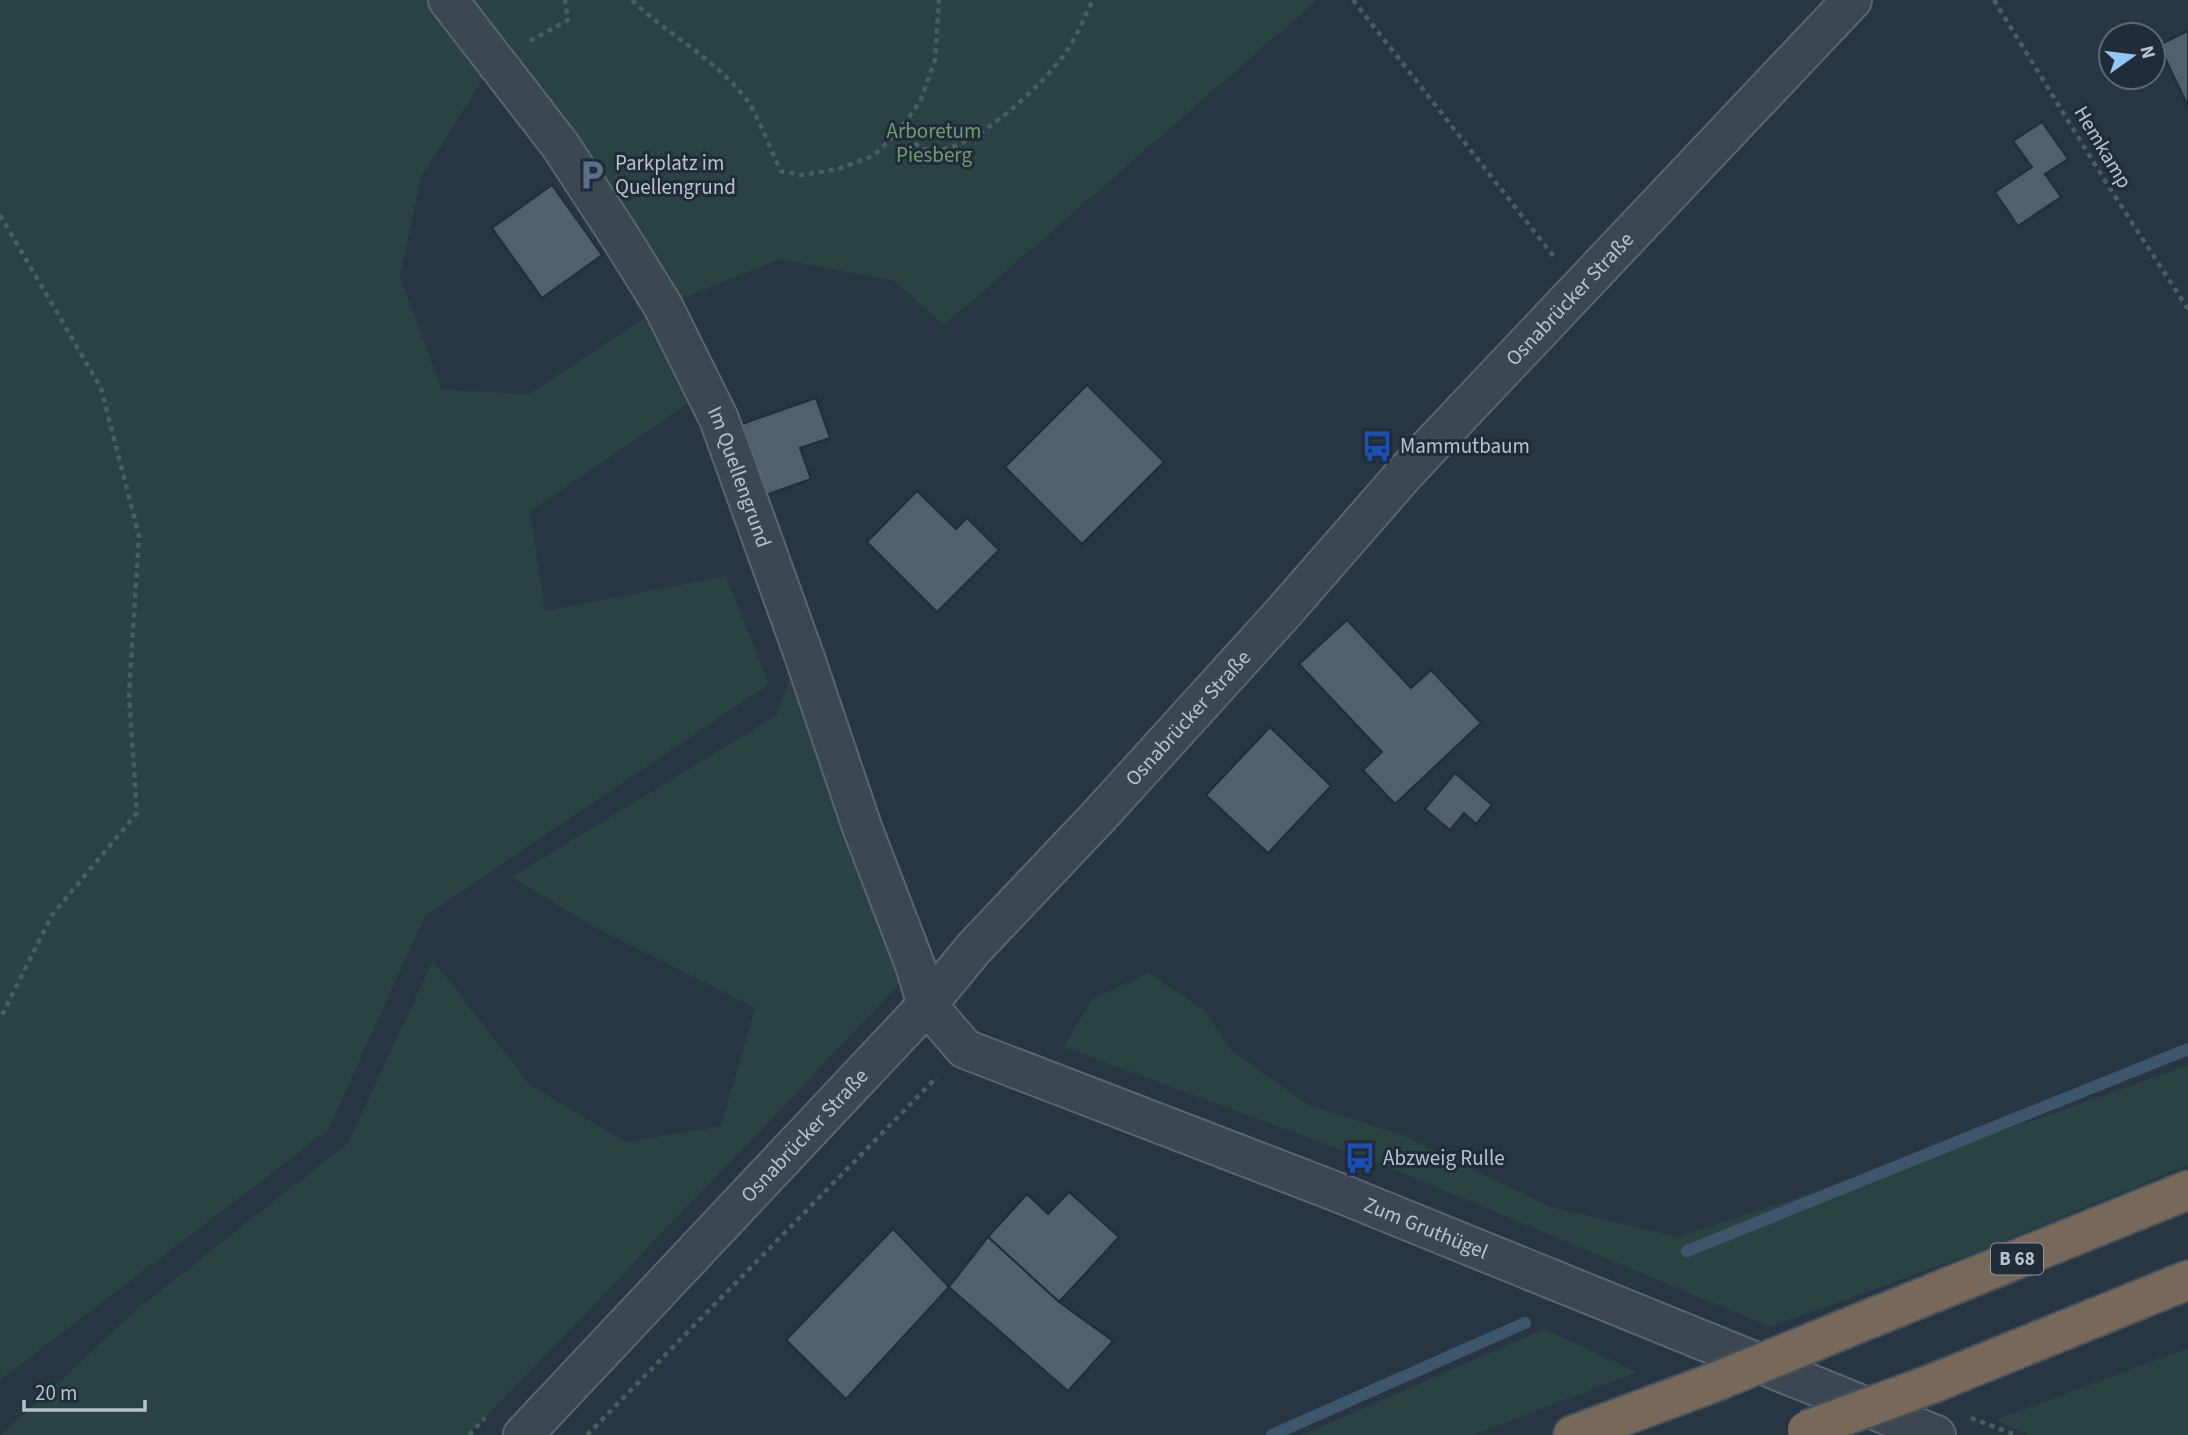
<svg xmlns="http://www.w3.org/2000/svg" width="2188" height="1435" font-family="'Source Sans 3',sans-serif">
<rect width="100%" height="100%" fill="#273642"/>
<g fill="#294343">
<polygon points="0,0 1317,0 943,326 896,281 780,259 663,306 495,61 421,177 400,277 442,390 530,394 646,317 689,403 530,511 545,611 726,576 769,684 425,916 328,1130 0,1380"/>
<polygon points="800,647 915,965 878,1007 469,1435 1,1435 141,1306 348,1143 433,960 530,1085 626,1142 721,1126 755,1008 589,924 512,877 777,715"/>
<polygon points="1149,973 1204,1010 1231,1050 1308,1105 1403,1135 1550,1207 1678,1237 2046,1116 2188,1065 2188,1165 1980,1251 1770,1327 1393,1169 1064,1047 1092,999"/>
<polygon points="1544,1329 1637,1372 1473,1435 1302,1435"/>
<polygon points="2188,1348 2188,1435 2028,1435 1996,1420"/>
</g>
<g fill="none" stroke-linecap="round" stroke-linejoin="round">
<g stroke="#3e566b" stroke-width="12">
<polyline points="1687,1251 2188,1049"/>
<polyline points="1272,1435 1525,1323"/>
</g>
</g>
<g fill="#50606d" stroke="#222e39" stroke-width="2">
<polygon points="2188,31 2188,106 2159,45"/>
<polygon points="2042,122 2068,159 2045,174 2061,197 2018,226 1995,192 2032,167 2013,141"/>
<polygon points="552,185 602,255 542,298 492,228"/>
<polygon points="1087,385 1164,462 1082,544 1005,467"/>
<polygon points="816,398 830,438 800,448 811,479 760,497 736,426"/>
<polygon points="917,491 956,529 967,518 999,550 937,612 867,542"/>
<polygon points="1347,620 1411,688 1431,670 1481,723 1395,804 1363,770 1382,752 1299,664"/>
<polygon points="1270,727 1331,786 1268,853 1206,795"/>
<polygon points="1455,773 1492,805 1476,824 1464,813 1450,830 1425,809"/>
<polygon points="1069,1192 1119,1237 1059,1302 988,1237 1027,1194 1048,1214"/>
<polygon points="893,1229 949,1287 846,1399 786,1340"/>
<polygon points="988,1237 1059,1302 1113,1341 1068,1391 949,1287"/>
</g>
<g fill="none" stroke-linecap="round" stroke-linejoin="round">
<defs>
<g id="minor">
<path id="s1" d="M448,0L560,145L619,235L663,306L719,419L805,658L862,827L915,965L927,1005L965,1049L1337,1192L1936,1435"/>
<path id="s2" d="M523,1435L927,1005L974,948L1099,816L1284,612L1406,472L1852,0"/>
</g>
<g id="highway">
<polyline points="1847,1328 2188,1190"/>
<polyline points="1934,1383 2188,1280"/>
<polyline points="1573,1435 1715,1382"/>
</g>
</defs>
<use href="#minor" stroke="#5a656f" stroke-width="42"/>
<use href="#highway" stroke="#46525c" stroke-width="42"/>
<g stroke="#485f5f" stroke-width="4.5" stroke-dasharray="5 5" stroke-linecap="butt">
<path d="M632,0C669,36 718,60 749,103C760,120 771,152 781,171L801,175L838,169L873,156L898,132L920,102L935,60L939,0"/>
<polyline points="1353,0 1555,258"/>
<polyline points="1994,0 2107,184 2188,309"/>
<polyline points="530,41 568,20 565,0"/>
<path d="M898,132C907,138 920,149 930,150C970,155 1045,83 1066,52C1077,37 1084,17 1093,0"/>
<polyline points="0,215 101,388 139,536 129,694 137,813 52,915 0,1019"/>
<polyline points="1971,1418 2016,1435"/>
<polyline points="469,1435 485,1418"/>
<polyline points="587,1435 937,1077"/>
</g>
<use href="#minor" stroke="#3c4752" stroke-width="38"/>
<use href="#highway" stroke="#786859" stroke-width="38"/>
<defs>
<g id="highway-bridge">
<polyline points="1715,1382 1847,1328"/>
<polyline points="1807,1430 1934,1383"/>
</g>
</defs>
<use href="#highway-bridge" stroke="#46525c" stroke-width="42" stroke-linecap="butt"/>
<use href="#highway-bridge" stroke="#786859" stroke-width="38"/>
</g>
<defs>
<symbol id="parking-bare" viewBox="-9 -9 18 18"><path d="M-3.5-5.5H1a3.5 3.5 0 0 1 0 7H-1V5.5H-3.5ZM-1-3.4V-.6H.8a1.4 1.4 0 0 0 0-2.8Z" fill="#5c6f8a" stroke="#202c37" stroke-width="2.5" paint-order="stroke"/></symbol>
<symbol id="bus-bare" viewBox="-9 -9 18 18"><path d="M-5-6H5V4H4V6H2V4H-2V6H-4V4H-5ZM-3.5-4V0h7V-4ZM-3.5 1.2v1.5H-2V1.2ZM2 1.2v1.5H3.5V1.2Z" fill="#1a4fb4" stroke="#202c37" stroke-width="2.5" paint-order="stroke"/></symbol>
</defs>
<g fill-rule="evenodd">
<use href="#parking-bare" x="570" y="153" width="44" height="44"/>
<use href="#bus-bare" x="1355" y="424" width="44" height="44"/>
<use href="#bus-bare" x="1338" y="1136" width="44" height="44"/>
</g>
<g text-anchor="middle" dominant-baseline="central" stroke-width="6" stroke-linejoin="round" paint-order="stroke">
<rect fill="#202c37" stroke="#8b959f" stroke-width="2" x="1991" y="1243.5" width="52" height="31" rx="5"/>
<g font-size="19" font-weight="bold" fill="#b9c2cc">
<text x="2017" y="1259">B 68</text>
</g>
<g font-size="21" fill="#709c75" stroke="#202c37">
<text x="934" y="131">Arboretum<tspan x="934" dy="24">Piesberg</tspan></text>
</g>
<g font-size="21" fill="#b9c2cc" stroke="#202c37">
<text transform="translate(2103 147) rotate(59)">Hemkamp</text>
<text stroke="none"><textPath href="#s2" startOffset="1545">Osnabrücker Straße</textPath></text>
<text stroke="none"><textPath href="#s1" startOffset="562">Im Quellengrund</textPath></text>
<text stroke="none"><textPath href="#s2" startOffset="978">Osnabrücker Straße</textPath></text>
<text stroke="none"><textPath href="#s2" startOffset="411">Osnabrücker Straße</textPath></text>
<text stroke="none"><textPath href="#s1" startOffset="1675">Zum Gruthügel</textPath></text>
</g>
<g font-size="21" fill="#b9c2cc" stroke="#202c37" text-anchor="start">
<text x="615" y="163">Parkplatz im<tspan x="615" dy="24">Quellengrund</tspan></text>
<text x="1400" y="446">Mammutbaum</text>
<text x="1383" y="1158">Abzweig Rulle</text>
</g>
</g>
<g transform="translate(2132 56) rotate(76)"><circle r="33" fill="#202c37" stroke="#5d6873" stroke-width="2"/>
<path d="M0-5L12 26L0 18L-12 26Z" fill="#93c5f6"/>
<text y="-10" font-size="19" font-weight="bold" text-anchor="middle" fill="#b9c2cc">N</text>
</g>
<path d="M24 1400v10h121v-10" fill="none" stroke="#b9c2cc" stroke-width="3.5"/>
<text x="35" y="1400" font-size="21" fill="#b9c2cc" stroke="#202c37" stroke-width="5" paint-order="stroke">20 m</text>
</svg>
